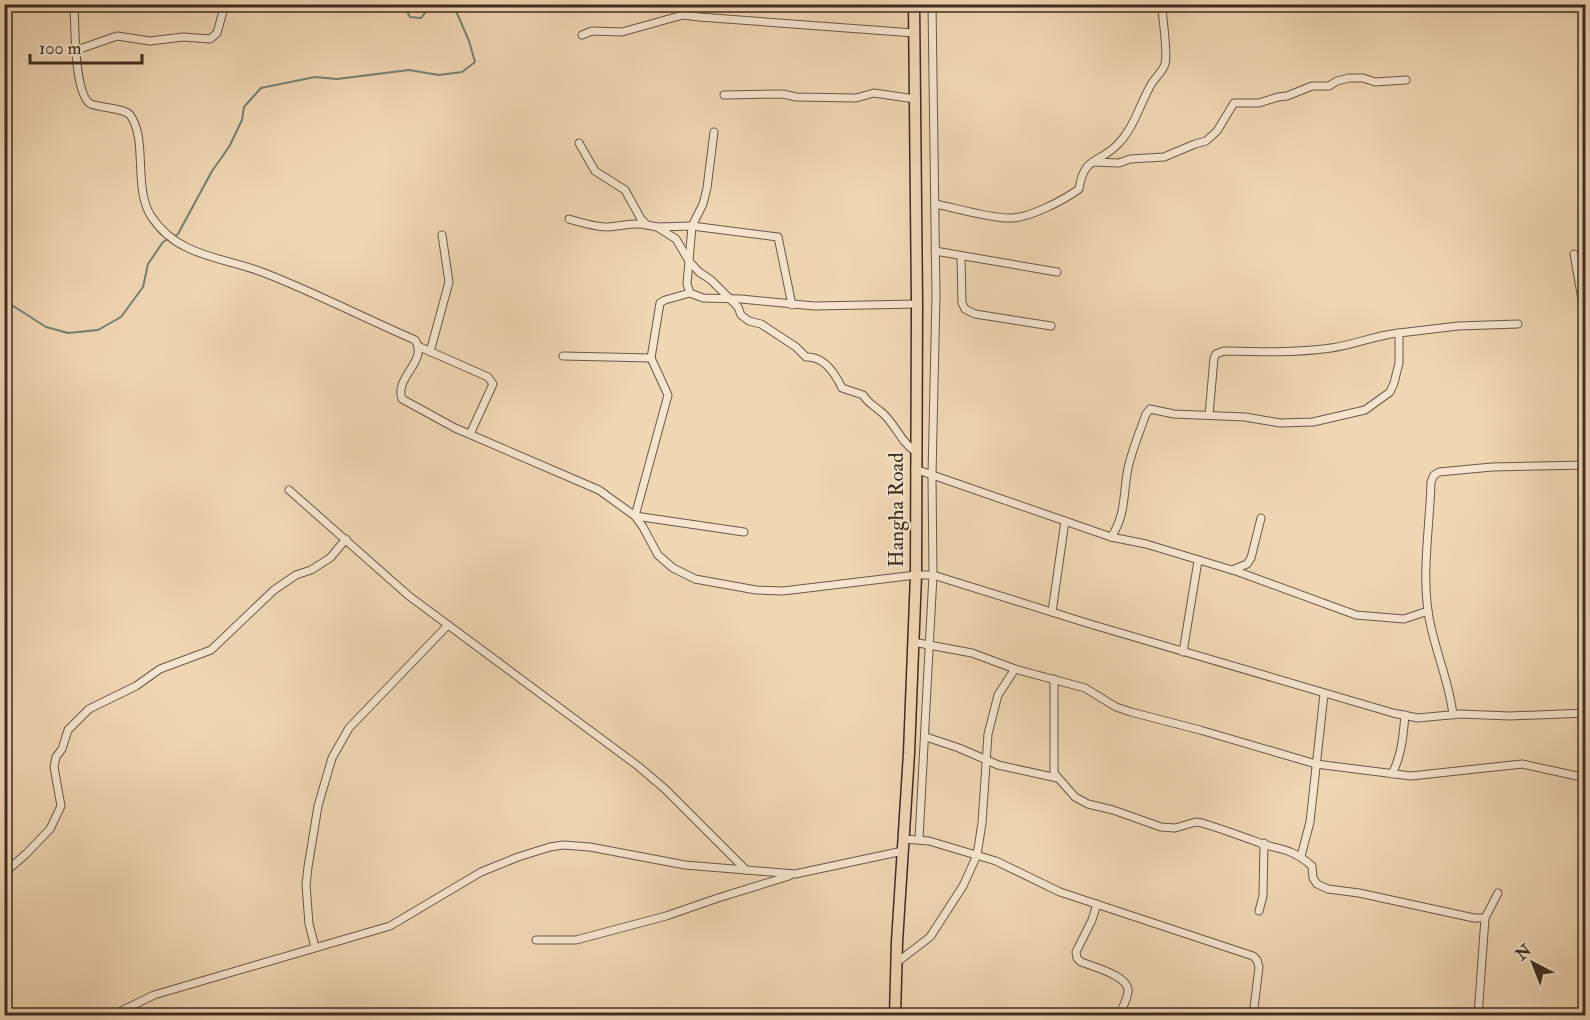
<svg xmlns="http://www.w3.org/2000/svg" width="1590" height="1020" font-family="'IM FELL Double Pica',serif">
<rect width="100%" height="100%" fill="#f0d7b4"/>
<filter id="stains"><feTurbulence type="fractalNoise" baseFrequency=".00333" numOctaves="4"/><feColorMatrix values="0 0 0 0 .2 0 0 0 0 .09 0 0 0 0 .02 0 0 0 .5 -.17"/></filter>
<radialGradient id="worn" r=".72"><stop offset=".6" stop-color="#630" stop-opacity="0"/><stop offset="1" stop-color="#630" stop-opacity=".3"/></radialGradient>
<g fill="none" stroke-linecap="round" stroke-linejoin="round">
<g stroke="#758172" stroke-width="2">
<polyline points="403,4 410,17 421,18 432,4"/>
<polyline points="173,237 178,234 212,171 229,147 242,120 244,107 261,88 315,77 337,79 409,70 439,75 462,72 475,62 469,41 453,4"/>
<polyline points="4,300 46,327 68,333 98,330 121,317 143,287 148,264 163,242 168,239"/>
</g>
<defs>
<g id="minor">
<path d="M74,4C75,25 74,96 91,104C101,108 124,108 130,115C148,139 133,188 151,216C160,230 173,241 188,248C211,259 238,263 262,272C314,292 364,318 415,340C429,361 394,377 402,399L455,428L599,490L635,516L643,527L658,555L673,568L695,579L756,590L783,591L916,575H933L1090,624L1393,713L1418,718L1460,714L1510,716L1586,713"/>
<polyline points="582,35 592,31 622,32 683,15 699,17 914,33"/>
<polyline points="77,50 117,36 150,41 183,37 210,39 217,33 225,4"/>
<polyline points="724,95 783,94 796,97 856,98 874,93 915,99"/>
<polyline points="714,132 707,188 703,204 692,226 687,284 690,293 703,298 741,299 814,306 917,304"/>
<polyline points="579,143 595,171 625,190 641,219 647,225 657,227 692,226 778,237 792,305"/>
<polyline points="1093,162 1119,163 1130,159 1164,157 1195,144 1206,141 1217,131 1234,103 1259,103 1278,97 1287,96 1312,86 1329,86 1337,81 1349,78 1363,78 1375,82 1406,80"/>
<path d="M935,204C956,208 989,218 1009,218C1028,219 1064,200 1079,189C1084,155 1100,164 1119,143C1135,126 1140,103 1152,83C1156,77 1163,71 1165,64C1168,54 1163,21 1162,9"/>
<path d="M569,219C582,223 595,227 608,227C622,226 634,222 647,225"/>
<path d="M657,227L676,239L689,261L699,272L711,280L738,307L741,315L749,321L761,324L796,347L806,357C824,356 835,373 842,388L863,395C868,403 873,405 880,411C895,422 900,442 915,451"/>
<polyline points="935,251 1057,272"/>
<polyline points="1574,254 1586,322"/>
<polyline points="961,256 962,303 965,309 975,314 1051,326"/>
<polyline points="690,293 665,300 660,303 651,358 668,395 635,516 744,532"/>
<polyline points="420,347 488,377 493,384 470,434"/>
<polyline points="430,352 449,282 442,235"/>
<polyline points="563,356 651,358"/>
<path d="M1209,415L1214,358L1216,354L1224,351C1260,352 1295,353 1331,348C1354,345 1376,335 1399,333"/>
<polyline points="915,469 1111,537 1146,544 1232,570 1247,564 1251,558 1261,518"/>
<polyline points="289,490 409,596 638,766 665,789 746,870"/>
<path d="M1111,537C1126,516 1123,493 1128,468C1132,450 1140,431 1146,414L1150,409L1174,414L1245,417L1280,423L1313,422L1365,410L1390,392L1394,383L1399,363V333L1458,326L1518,324"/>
<polyline points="1233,570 1356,615 1404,619 1428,611"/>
<polyline points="1052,612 1065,521"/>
<polyline points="913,642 972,653 1015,669 1085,688 1116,707 1131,712 1200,730 1316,764 1411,776 1522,764 1586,778"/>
<polyline points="1183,652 1198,561"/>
<path d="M1054,679V773L1075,797L1088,804L1113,810L1161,827L1175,828L1196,822L1202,823C1219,828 1235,834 1252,840C1277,851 1288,845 1312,866L1313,878L1317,884L1328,889L1359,893L1474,918H1485L1498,893"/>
<path d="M1453,715C1449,679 1433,647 1428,611C1422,569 1430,524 1431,482L1434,475L1439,472L1492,467L1586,465"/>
<polyline points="926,737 959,748 998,765 1057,778"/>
<path d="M1392,774C1402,754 1403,737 1405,715"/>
<polyline points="904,839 929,841 996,861 1060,892 1253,956 1257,960 1259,967 1253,1016"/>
<polyline points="919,839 933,575 932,475 936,296 932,4"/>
<polyline points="1301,856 1310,822 1324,694"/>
<polyline points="4,873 26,854 50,829 61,806 54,767 56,757 62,749 68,730 89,709 136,686 160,669 211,650 274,590 296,575 311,570 330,558 346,539"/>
<path d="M1097,904L1092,920L1076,952L1077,958L1081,962C1094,967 1130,976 1128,992C1127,1000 1122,1008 1119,1016"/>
<polyline points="1259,911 1263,896 1264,843"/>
<polyline points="536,940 576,940 666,916 718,898 789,876"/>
<polyline points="315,947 309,924 306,885 308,867 318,806 332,758 349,728 448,625"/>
<polyline points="896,963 930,937 963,886 977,855 982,823 988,734 998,695 1015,669"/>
<polyline points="111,1016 154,995 390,926 481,872 518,857 550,847 563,845 590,847 685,865 795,874 903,851"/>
<polyline points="1478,1016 1485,918"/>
</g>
<polyline id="trunk" points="895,1016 897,942 909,753 916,575 917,304 914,4"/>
</defs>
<use href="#minor" stroke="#6a5746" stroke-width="9"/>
<use href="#trunk" stroke="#3d2c22" stroke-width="13"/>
<use href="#minor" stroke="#f5e5ce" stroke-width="7"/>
<use href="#trunk" stroke="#f0d7b4" stroke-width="10"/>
</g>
<g text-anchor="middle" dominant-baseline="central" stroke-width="4.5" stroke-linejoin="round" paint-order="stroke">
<g font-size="21" fill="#3d2c22" stroke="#f5e5ce">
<text transform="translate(896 510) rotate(-90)">Hangha Road</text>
</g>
</g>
<rect width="1590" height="1020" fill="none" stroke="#f0d7b4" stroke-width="24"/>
<rect x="6" y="6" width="1578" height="1008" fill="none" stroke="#3d2c22" stroke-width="3"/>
<rect x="12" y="12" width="1566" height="996" fill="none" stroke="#3d2c22" stroke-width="1.5"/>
<g transform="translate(1533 963) rotate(318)" stroke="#f5e5ce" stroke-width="4.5" paint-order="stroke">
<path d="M0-4.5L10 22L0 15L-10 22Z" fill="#3d2c22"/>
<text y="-9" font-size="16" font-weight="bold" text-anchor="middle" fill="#3d2c22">N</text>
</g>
<path d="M30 54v9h112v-9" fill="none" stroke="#3d2c22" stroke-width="3"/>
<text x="39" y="54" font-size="18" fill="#3d2c22" stroke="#f5e5ce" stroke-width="4.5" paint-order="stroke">100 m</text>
<rect width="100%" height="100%" filter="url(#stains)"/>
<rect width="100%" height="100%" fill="url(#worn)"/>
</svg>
